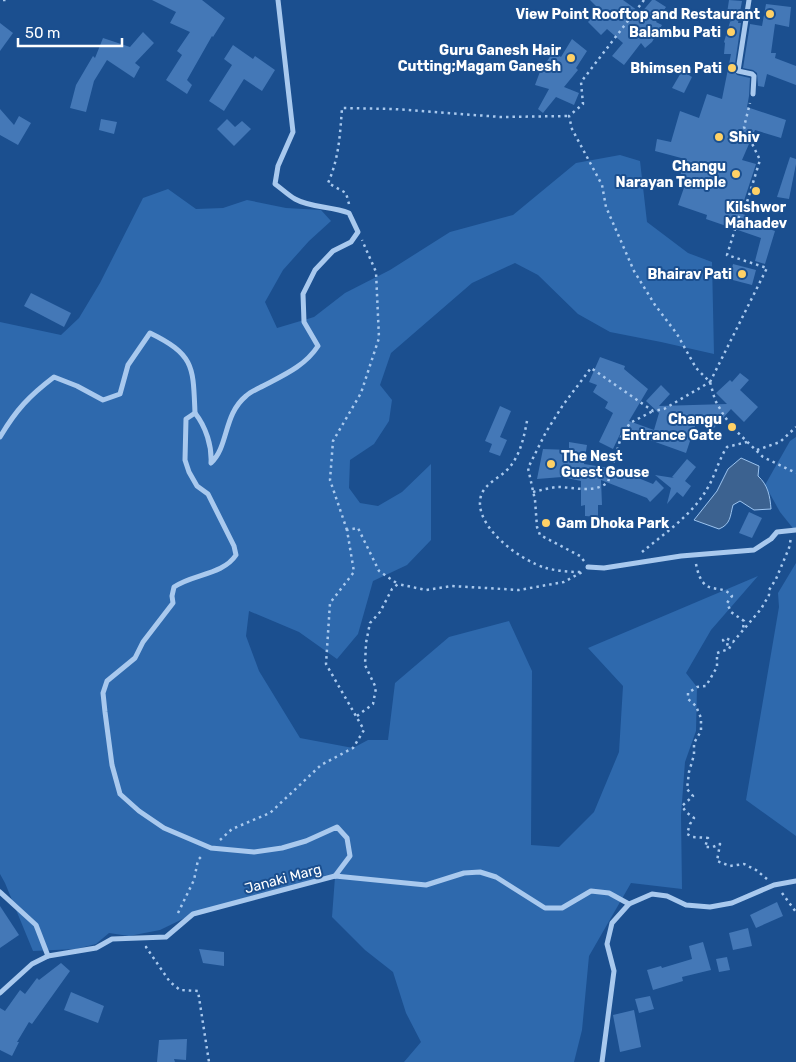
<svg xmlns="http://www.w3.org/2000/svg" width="796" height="1062" font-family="Rubik,sans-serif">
<rect width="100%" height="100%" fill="#1b4f8f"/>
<g fill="#2e69ad">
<polygon points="620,155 640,161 647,222 688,253 712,262 714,354 661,342 610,332 578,314 538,275 515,263 472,283 391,353 380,385 392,400 389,421 374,444 350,460 349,488 360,503 378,506 402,492 431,464 431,540 407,565 373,581 358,634 337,659 299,632 249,611 246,636 259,671 300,738 353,748 368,740 388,740 395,683 449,637 509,621 532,671 531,845 559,847 594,812 619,752 623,686 588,648 758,576 711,630 686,673 697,687 696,731 685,762 681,815 682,889 631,883 589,956 582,1030 574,1062 404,1062 421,1042 406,1013 393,972 365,950 332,917 335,877 261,893 193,914 160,930 129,936 109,933 96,944 76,949 33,951 5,883 0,874 0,322 61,335 79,318 100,283 143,198 168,189 196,209 223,208 247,200 286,208 321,210 331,221 309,241 283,270 265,302 277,328 314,317 345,293 390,270 450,232 513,215 576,163"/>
<polygon points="796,437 796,532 780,512 765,485 790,441"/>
<polygon points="796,563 796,836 746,800 779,607 778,593"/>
</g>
<path fill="#3c6290" stroke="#9cc4f0" d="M741,458L759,466L758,476C768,485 770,496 771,509L754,510L740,501L733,505C730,516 731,524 719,529L694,520L717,491L728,469Z"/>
<g fill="#4478b7">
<polygon points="152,0 202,0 225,18 213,37 212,36 187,80 192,85 187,94 166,80 182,55 177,51 190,32 170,23 176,12"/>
<polygon points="590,0 623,0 641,13 652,0 655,0 666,7 656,22 662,25 652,42 645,48 641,43 624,65 612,56 623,43 607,29 601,35 588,22 599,9"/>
<polygon points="729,0 742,1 738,23 741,23 734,71 737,75 750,78 749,96 747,107 786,120 781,138 755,130 742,160 756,164 740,213 748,216 746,221 775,231 765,264 755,261 761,238 706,219 707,215 678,205 687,179 680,176 685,159 655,151 657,139 671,142 680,111 699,118 707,94 722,99 731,54 724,54 725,43 724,42 730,22 732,22 726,20"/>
<polygon points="766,4 791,7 789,27 775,24 771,53 776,53 775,58 796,66 796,85 767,74 764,87 758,86 757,73 753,70 743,68 750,24 762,26"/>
<polygon points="0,23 13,33 0,51"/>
<polygon points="143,32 154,43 135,63 140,67 134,78 107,60 94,81 86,112 70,108 76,85 93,56 95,58 103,38 130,47"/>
<polygon points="572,39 587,51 576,68 578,70 564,87 579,93 574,105 556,97 543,113 538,109 549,89 535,85 541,69 542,69 553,52 561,57"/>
<polygon points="233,45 253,59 255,56 275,70 262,91 244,79 224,111 209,101 232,65 224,59"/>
<polygon points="682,71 692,77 684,93 672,88"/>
<polygon points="0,109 14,125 19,116 31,123 18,145 0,135"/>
<polygon points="101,119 117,122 114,134 99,130"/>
<polygon points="227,119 235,127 242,121 251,129 234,146 217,129"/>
<polygon points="790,157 796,159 796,164 789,199 777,197"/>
<polygon points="733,264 756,270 752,285 729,279"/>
<polygon points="31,293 71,313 64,327 24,306"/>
<polygon points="600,357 625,366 624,369 648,389 629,421 654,430 659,413 646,401 661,385 670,394 659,406 727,404 716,393 730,380 732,382 740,373 749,380 740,390 758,407 744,422 731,409 714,428 699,414 686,453 622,430 613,449 599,442 613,413 605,408 608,402 593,392 597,385 589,382"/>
<polygon points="500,406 511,411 500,437 507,440 500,456 489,452 492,444 485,441"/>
<polygon points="569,442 587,445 584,464 616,469 653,484 656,480 664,488 650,502 647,498 601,480 602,505 598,505 598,517 585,516 585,505 581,506 581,481 562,477 537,479 543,449 569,450"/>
<polygon points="687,459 696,467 685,481 691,486 683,497 677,492 667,504 671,488 655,475 674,478 672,477"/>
<polygon points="749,512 762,518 752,538 739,533"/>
<polygon points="777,902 783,916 756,928 750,915"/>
<polygon points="0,906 19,935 0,948"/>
<polygon points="748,928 752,946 733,950 729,933"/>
<polygon points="703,942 711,970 682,977 683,981 653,990 647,970 661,966 662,968 692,959 689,946"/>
<polygon points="199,949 224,952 224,966 203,963"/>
<polygon points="727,957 730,970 719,972 716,959"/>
<polygon points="61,963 70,971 32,1024 29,1022 17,1042 19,1042 12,1056 0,1050 0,1008 5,1011 20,990 25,994 37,978 39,980"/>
<polygon points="71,992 104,1006 98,1023 64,1010"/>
<polygon points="650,996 654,1009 639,1013 635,999"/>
<polygon points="634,1010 641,1047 620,1052 613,1015"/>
<polygon points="187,1039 186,1060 174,1059 175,1062 157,1062 159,1040"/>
</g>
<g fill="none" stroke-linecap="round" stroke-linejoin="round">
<g stroke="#a9c9ee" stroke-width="2.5" stroke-dasharray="2.5 4" stroke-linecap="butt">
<polyline points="3,0 6,0"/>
<polyline points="644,0 581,82 583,104 569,116 572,129 602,185 606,207 634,271 655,305 677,334 696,368 710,382 715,400 723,414 732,427 763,457 796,473"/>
<path d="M349,204L346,193L328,183C339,158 340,135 342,108L394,109L501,117L569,116"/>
<polyline points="710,382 767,268 727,255 742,207 747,202 760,160 744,127 750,103"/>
<path d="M527,421C524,437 520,457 507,470C499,478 488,482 482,493C469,524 521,561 546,568C557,571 569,572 580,572"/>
<polyline points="757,450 780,442 796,427"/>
<path d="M533,492C541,490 549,488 557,487C574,487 594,494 608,482L621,437L630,423L653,411"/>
<polyline points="347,530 330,480 333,441 361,393 379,338 376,272 362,240"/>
<path d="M642,552C665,533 692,515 707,489C715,476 718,461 727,447L747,442"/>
<polyline points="584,561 580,556 540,535 537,527 535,500 528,468 546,432 563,405 591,368 653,411 664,409 710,382"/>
<path d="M696,564C703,600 719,581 732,596L727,603L731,612L744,621L743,629"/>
<polyline points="357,716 373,704 376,688 365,665 366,643 370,623 380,612 392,589 398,584 426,590 452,586 519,590 564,582 582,572"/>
<polyline points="220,840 232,829 270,813 321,765 353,748 364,730 326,664 330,603 354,572 347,530 358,528 379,571 398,584"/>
<polyline points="767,879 756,870 744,864 730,866 717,861 720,844 713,847 705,847 708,838 693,837 687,834 690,824 694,818 686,812 682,806 693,796 687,789 689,772 694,755 694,743 701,731 701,718 698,711 696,706 688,699 688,693 697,687 706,686 717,667 717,653 729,649 731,645 725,644 723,640 726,638 733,642 761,609 769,595 769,590 776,579 789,548 791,538"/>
<polyline points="782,893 796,912"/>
<polyline points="178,913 194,880 198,860 203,855"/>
<polyline points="147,947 146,947 170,982 180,990 198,991 209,1062"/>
</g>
<g stroke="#a9c9ee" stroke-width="5">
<path d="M278,0L293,132L278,166L275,184C282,189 288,195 295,199C311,208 331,206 349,213L358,232L351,242L333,251L315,270L303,294L304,322L318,346C305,366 284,375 263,386C257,389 250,392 246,396C223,415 229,446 211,463C212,446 206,427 195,413L186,419L185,460L189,472L197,486L208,494L234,546L236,555C223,575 192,574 174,587L172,596L173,603L143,642L135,658L107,681L103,693L105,712L112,765L120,794L139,811L164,828L211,848L254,852L282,848L306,841L337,827L347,838L350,856L335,876"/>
<polyline points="749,0 738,71 752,74 754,76 753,94"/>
<path d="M0,437C16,410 29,396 54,377L77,386L103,400L120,394L128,365L150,333C195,355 193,367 195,413"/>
<polyline points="588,567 604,568 681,556 754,550 771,539 777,532 796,530"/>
<polyline points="0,892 36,925 48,956 96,948 112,939 166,937 193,914 335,876 426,885 464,873 480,872 496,877 545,908 562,908 591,891 609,893 629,904"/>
<polyline points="0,993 32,964 48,956"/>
<polyline points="602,1062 614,971 607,944 612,923 629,904 652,894 667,896 686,905 710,907 732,903 774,885 796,881"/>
</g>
</g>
<g fill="#ffd166" stroke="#1b4f8f" stroke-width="2">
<circle cx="770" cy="14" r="5"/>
<circle cx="731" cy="32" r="5"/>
<circle cx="571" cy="58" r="5"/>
<circle cx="732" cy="68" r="5"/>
<circle cx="719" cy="137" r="5"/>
<circle cx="736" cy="174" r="5"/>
<circle cx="756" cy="191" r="5"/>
<circle cx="742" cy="274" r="5"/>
<circle cx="732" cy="427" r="5"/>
<circle cx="551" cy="464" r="5"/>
<circle cx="546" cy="523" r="5"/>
</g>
<g text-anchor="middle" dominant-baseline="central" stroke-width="4" stroke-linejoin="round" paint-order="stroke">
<g font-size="14" font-weight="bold" fill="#fff" stroke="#1b4f8f" text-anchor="end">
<text x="760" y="14">View Point Rooftop and Restaurant</text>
<text x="721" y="32">Balambu Pati</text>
<text x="561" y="50">Guru Ganesh Hair<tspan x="561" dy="16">Cutting;Magam Ganesh</tspan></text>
<text x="722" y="68">Bhimsen Pati</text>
<text x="729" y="137" text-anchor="start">Shiv</text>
<text x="726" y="166">Changu<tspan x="726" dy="16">Narayan Temple</tspan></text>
<text x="756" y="207" text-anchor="middle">Kilshwor<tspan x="756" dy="16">Mahadev</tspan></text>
<text x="732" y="274">Bhairav Pati</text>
<text x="722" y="419">Changu<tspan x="722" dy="16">Entrance Gate</tspan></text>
<text x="561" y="456" text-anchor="start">The Nest<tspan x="561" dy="16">Guest Gouse</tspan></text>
<text x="556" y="523" text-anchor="start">Gam Dhoka Park</text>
</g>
<g font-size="14" fill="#fff" stroke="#1b4f8f">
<text transform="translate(283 879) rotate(-15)">Janaki Marg</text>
</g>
</g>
<path d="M18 38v8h104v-8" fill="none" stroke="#ffffff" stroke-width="2.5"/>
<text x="25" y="38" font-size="15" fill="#ffffff" stroke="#1b4f8f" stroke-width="4" paint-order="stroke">50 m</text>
</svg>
